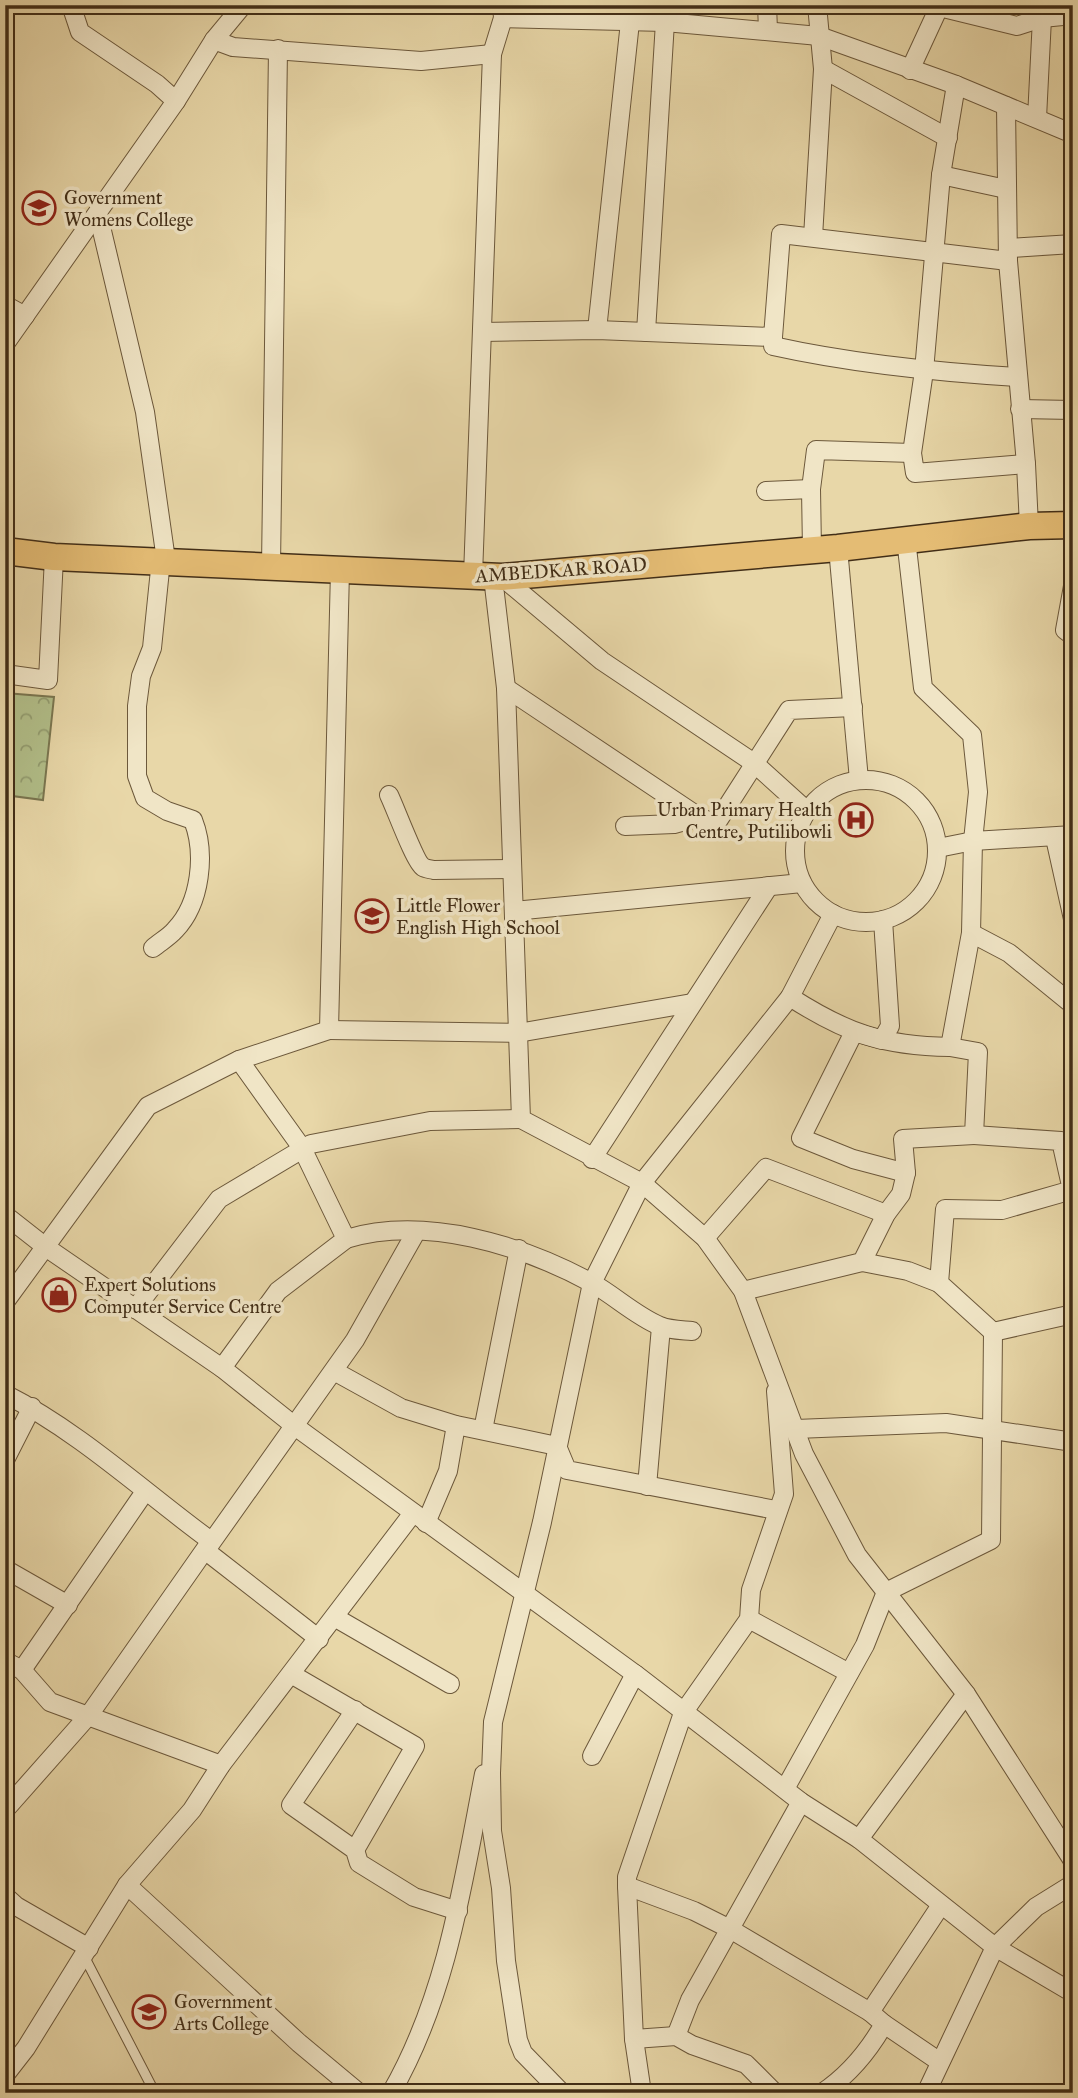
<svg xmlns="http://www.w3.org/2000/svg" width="1078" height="2098" font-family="'IM FELL Great Primer',serif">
<defs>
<pattern id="park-crowns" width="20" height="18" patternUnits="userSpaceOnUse" patternTransform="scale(1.75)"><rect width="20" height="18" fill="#b2bf8a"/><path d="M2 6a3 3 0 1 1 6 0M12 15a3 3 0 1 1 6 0" fill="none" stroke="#929c70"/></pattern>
</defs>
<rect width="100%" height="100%" fill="#e8d7a8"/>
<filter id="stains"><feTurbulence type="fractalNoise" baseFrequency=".00286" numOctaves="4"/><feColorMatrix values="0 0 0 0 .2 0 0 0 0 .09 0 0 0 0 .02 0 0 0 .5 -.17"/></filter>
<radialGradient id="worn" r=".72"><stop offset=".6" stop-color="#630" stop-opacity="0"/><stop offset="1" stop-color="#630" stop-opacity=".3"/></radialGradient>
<polygon fill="url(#park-crowns)" stroke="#7a7650" stroke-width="2" points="5,693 54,697 43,800 5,795"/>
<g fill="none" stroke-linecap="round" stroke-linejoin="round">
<defs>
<polyline id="lane" points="84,1956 155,2093"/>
<g id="street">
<polyline points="71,5 80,32 157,84 176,101"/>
<polyline points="767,5 768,30"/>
<polyline points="931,5 1017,26 1042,18 1073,15"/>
<polyline points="503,18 665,22 819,36 956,85 1073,134"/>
<polyline points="214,40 233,47 421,61 492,54"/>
<polyline points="823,69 948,138"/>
<polyline points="910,70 940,5"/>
<polyline points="956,85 941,175 924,371 912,453 915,473 1026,464"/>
<polyline points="1006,106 1008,261 1026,464 1029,526"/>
<polyline points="1037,118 1042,18"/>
<polyline points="941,175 1006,189"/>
<polyline points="98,214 145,412 166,560"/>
<polyline points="813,237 823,69 817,5"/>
<polyline points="1010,248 1073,244"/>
<path d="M1008,261L781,234L773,337V346C854,364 935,372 1017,377"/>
<polyline points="5,305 25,316"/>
<polyline points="597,330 630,22"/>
<polyline points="482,332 597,330 773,337"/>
<polyline points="646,332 665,22"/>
<polyline points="5,344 176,101 214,40 243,5"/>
<polyline points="1020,409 1073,410"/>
<polyline points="766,491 811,489"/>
<polyline points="906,539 923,688 972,735 978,792 973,841 1073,835"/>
<polyline points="838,548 859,780"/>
<polyline points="812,550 811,489 816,450 912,453"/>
<polyline points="271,566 278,49"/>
<polyline points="473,576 492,54 503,18 502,5"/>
<polyline points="493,577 506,688 521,1119 642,1183 705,1238 743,1291 804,1454 857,1555 966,1694 1073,1861"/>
<polyline points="502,577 602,661 754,763 807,811"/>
<polyline points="1073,586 1065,630 1073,636"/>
<polyline points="5,674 48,680 54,557"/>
<polyline points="506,688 699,817 716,824 789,710 853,707"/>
<circle cx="866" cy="851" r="71"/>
<path d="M389,795C395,807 415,862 423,867C426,869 430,869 434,870L512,869"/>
<polyline points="625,826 674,824 699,817"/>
<polyline points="1055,838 1073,919"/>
<polyline points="938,848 973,841 971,933"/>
<polyline points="514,911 802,883"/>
<polyline points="883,920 890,1026 882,1040 854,1032 801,1138 853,1159 906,1173"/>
<path d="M153,948C160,942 169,937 175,930C201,903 206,853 193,820L167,811L145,798L137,776V706L141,676L152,648L161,560"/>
<path d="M790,997C846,1033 883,1046 950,1047L971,933L1009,953L1073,1005"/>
<polyline points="329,1030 518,1033 692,1003"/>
<polyline points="239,1060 329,1030 340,570"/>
<polyline points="592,1159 769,886"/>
<polyline points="5,1215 47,1248 222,1368 296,1427 635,1674 801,1802 859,1839 995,1947 1036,1907 1073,1884"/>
<polyline points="705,1238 766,1168 886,1214"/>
<path d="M346,1239C425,1215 522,1245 592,1283C615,1296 636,1316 660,1326C669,1330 682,1330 692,1331"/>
<polyline points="862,1262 908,1271 939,1283"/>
<polyline points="743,1291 862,1262 886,1214 901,1194 906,1173 903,1139 974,1135 978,1052 950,1047"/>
<polyline points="5,1302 148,1106 239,1060 302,1148 346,1239 278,1291 222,1368"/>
<polyline points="135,1309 219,1199 311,1144 430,1121 521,1119"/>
<polyline points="993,1332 1073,1314"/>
<polyline points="334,1371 401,1408 456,1425 557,1446 567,1470 776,1510"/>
<polyline points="776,1391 784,1494 751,1590 749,1619 683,1713 627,1877 627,1886 694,1911 730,1929 870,2012"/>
<path d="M5,1394C80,1432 144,1492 211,1541L206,1551L319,1639"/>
<polyline points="796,1429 946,1423 1073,1442"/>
<polyline points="483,1430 519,1249"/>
<polyline points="5,1460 32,1407"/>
<polyline points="647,1486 661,1327"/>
<polyline points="426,1523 448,1471 456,1425"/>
<polyline points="206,1550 355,1340 416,1232"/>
<polyline points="5,1569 68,1605"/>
<polyline points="336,1618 450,1684"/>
<polyline points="749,1619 849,1673"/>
<polyline points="5,1661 22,1670 50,1702 221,1765"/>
<polyline points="22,1670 144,1493"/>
<polyline points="291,1674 415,1746 355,1850"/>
<polyline points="355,1710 291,1805 355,1850 359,1863 414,1897 458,1911"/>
<polyline points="592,1756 635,1674"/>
<polyline points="786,1787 865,1645 886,1592 991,1540 993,1332 939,1283 945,1209 1002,1210 1072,1190 1061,1141 974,1135"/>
<polyline points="5,1810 89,1715 211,1541"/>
<polyline points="859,1839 966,1694"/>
<polyline points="127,1885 299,2043 359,2093"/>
<polyline points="627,1886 634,2039 642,2093"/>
<polyline points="5,1896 16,1906 89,1948"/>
<polyline points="884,2024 940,2062"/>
<polyline points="676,2036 690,2000 801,1802"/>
<polyline points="634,2039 676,2036 692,2045 746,2064 775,2093"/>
<polyline points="5,2075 26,2048 127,1885 192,1810 221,1765 413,1513"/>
<path d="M391,2093C447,1996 463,1883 484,1774"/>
<polyline points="562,2093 523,2053 518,2040 506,1961 501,1888 492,1831 491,1773 493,1722 542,1522 592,1283 642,1183 790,997 833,914"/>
<path d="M822,2093C849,2075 868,2052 884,2024L870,2012L941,1905"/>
<polyline points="926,2093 995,1947 1073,1993"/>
<polyline points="1068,2093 1073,2089"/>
</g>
<polyline id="primary" points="5,551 54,557 502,577 838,548 1029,526 1073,525"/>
</defs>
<use href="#lane" stroke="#6c583b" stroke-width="11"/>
<use href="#street" stroke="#6c583b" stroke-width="20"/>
<use href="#primary" stroke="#422e17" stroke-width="29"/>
<use href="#lane" stroke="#f0e5c6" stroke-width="9"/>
<use href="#street" stroke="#f0e5c6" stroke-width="18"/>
<use href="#primary" stroke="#e4bc74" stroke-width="26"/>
</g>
<defs>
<symbol id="university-ring" viewBox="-11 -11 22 22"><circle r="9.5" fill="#f0e5c6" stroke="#8f2418" stroke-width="1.5"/><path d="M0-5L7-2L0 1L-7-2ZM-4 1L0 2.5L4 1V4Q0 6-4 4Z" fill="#8f2418"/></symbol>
<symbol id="hospital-ring" viewBox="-11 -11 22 22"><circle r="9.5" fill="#f0e5c6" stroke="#8f2418" stroke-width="1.5"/><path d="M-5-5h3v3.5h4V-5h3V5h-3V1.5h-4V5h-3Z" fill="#8f2418"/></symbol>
<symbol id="school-ring" viewBox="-11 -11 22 22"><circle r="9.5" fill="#f0e5c6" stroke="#8f2418" stroke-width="1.5"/><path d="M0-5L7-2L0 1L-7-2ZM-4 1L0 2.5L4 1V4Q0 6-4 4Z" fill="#8f2418"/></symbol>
<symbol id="shop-ring" viewBox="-11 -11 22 22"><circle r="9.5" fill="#f0e5c6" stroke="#8f2418" stroke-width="1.5"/><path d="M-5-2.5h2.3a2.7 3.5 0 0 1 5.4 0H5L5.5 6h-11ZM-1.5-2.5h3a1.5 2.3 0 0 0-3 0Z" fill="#8f2418"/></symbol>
</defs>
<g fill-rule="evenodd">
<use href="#university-ring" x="20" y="189" width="38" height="38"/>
<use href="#hospital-ring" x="837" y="801" width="38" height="38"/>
<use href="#school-ring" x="353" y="897" width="38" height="38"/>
<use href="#shop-ring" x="40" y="1276" width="38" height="38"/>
<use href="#university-ring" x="130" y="1993" width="38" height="38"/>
</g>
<g text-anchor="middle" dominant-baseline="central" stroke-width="7" stroke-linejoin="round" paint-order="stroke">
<g font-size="19" fill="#422e17" stroke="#f0e5c6" text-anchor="start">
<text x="64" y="197">Government<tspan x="64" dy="22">Womens College</tspan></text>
<text x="832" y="809" text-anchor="end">Urban Primary Health<tspan x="832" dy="22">Centre, Putilibowli</tspan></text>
<text x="396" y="905">Little Flower<tspan x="396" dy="22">English High School</tspan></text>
<text x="84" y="1284">Expert Solutions<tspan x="84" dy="22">Computer Service Centre</tspan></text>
<text x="174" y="2001">Government<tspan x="174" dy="22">Arts College</tspan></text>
</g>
<g font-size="19" fill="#422e17" stroke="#f0e5c6">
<text transform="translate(561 570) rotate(-4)">AMBEDKAR ROAD</text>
</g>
</g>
<rect width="1078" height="2098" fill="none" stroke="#e8d7a8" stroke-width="28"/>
<rect x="7" y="7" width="1064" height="2084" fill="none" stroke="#422e17" stroke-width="3.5"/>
<rect x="14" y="14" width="1050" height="2070" fill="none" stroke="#422e17" stroke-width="2"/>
<rect width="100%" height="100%" filter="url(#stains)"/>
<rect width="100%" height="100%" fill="url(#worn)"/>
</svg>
